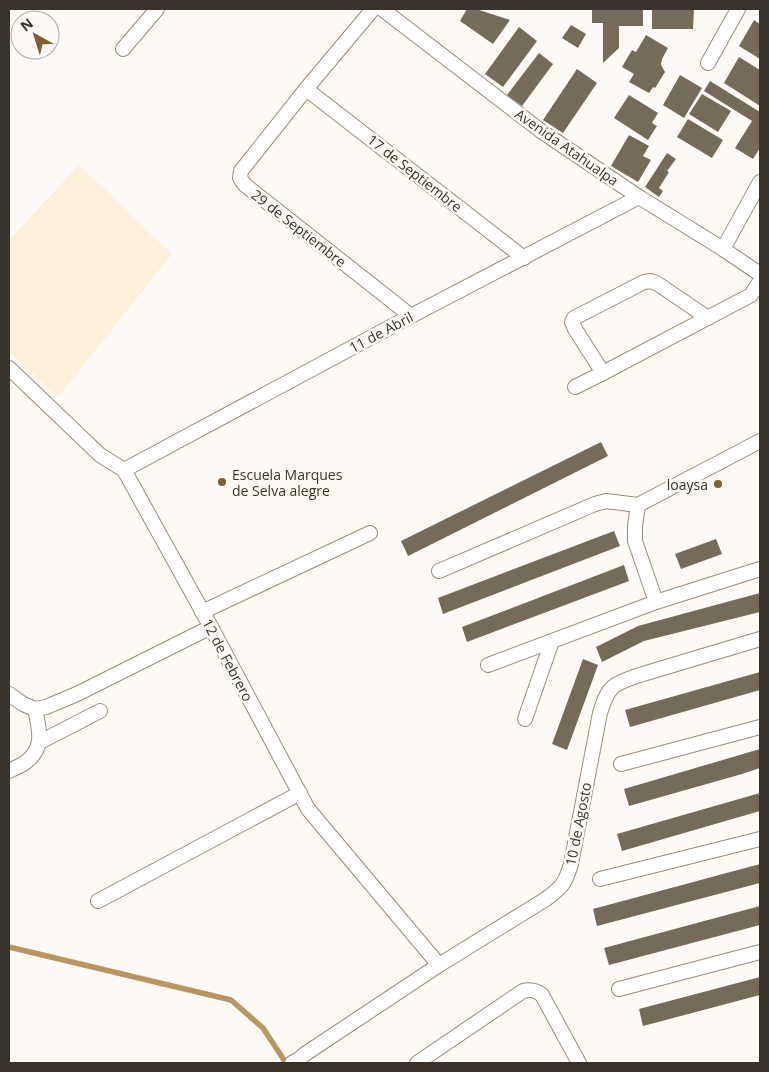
<svg xmlns="http://www.w3.org/2000/svg" width="769" height="1072" font-family="'Open Sans',sans-serif">
<rect width="100%" height="100%" fill="#fdfaf6"/>
<polygon fill="#fdefd9" points="79,165 172,254 58,397 9,352 9,240"/>
<g fill="none" stroke-linecap="round" stroke-linejoin="round">
<polyline stroke="#b8965f" stroke-width="5.5" points="9,947 231,1000 263,1028 286,1063"/>
</g>
<g fill="#766a58">
<polygon points="467,9 476,9 510,20 493,44 460,21"/>
<polygon points="592,9 643,9 643,26 619,26 619,48 603,63 603,23 592,23"/>
<polygon points="652,9 694,9 693,29 652,29"/>
<polygon points="754,20 760,24 760,59 739,46"/>
<polygon points="571,25 586,34 578,48 562,38"/>
<polygon points="519,27 537,41 503,87 485,74"/>
<polygon points="646,35 668,48 662,59 661,65 665,72 655,88 653,87 649,93 629,82 634,74 622,67 632,50 636,52"/>
<polygon points="539,53 553,64 522,106 507,95"/>
<polygon points="739,57 760,70 760,106 724,83"/>
<polygon points="577,69 597,83 563,133 543,120"/>
<polygon points="680,75 702,88 684,118 663,105"/>
<polygon points="710,81 760,112 760,148 753,159 735,148 752,121 704,91"/>
<polygon points="702,94 731,111 718,132 689,114"/>
<polygon points="629,95 658,113 652,123 657,126 648,140 614,118"/>
<polygon points="688,119 723,140 712,158 677,137"/>
<polygon points="629,135 649,146 643,156 651,160 638,182 611,166"/>
<polygon points="667,153 676,159 667,171 669,172 659,188 663,191 659,197 645,187"/>
<polygon points="601,442 608,456 408,556 401,541"/>
<polygon points="614,531 620,546 443,614 438,598"/>
<polygon points="716,539 722,554 681,569 675,554"/>
<polygon points="624,565 629,581 467,642 462,627"/>
<polygon points="760,593 760,612 644,641 602,662 596,647 638,626"/>
<polygon points="583,659 598,665 567,750 552,744"/>
<polygon points="760,672 760,690 630,727 625,710"/>
<polygon points="760,749 760,768 742,774 629,806 624,789"/>
<polygon points="760,793 760,811 622,851 617,834"/>
<polygon points="760,864 760,883 597,926 593,909"/>
<polygon points="760,906 760,925 609,965 604,948"/>
<polygon points="760,977 760,995 643,1026 639,1009"/>
</g>
<g fill="none" stroke-linecap="round" stroke-linejoin="round">
<defs>
<g id="street">
<polyline points="373,9 306,89 241,171 240,178 245,185 411,316"/>
<polyline points="382,9 541,131 639,197 723,249 760,274"/>
<polyline points="123,49 157,9"/>
<polyline points="708,63 738,9"/>
<polyline points="306,89 524,258"/>
<polyline points="723,249 760,182"/>
<polyline points="9,368 100,455 124,470 211,627 308,809 439,965"/>
<polyline points="603,373 575,329 572,322 574,318 644,282 651,281 658,284 708,318"/>
<polyline points="575,387 603,373 751,295 760,281"/>
<polyline points="124,470 411,316 639,197"/>
<polyline points="638,505 760,441"/>
<polyline points="638,505 635,526 635,541 656,602"/>
<polyline points="439,571 595,504 606,501 638,505"/>
<polyline points="202,612 370,533"/>
<polyline points="488,665 656,602 760,569"/>
<polyline points="9,694 23,704 35,709 46,707 77,694 211,627"/>
<polyline points="525,719 552,641"/>
<polyline points="40,742 100,711"/>
<polyline points="621,764 760,727"/>
<path d="M9,771C14,768 22,766 27,761C45,747 39,729 35,709"/>
<polyline points="600,879 760,839"/>
<polyline points="98,901 300,793"/>
<polyline points="619,989 760,952"/>
<path d="M292,1063L298,1060L305,1054L439,965L546,899C562,887 565,884 571,864L600,713C603,704 606,693 613,687C620,681 634,677 643,674L760,639"/>
<path d="M417,1063L523,991C531,989 536,990 542,995L579,1063"/>
</g>
</defs>
<use href="#street" stroke="#9a8d7a" stroke-width="16"/>
<use href="#street" stroke="#fff" stroke-width="14"/>
</g>
<g fill="#7c6033" stroke="#fdfaf6" stroke-width="2">
<circle cx="222" cy="482" r="5"/>
<circle cx="718" cy="484" r="5"/>
</g>
<g text-anchor="middle" dominant-baseline="central" stroke-width="5" stroke-linejoin="round" paint-order="stroke">
<g font-size="14" fill="#39332b" stroke="#fdfaf6">
<text transform="translate(567 147) rotate(35)">Avenida Atahualpa</text>
<text transform="translate(415 173) rotate(38)">17 de Septiembre</text>
<text transform="translate(299 228) rotate(38)">29 de Septiembre</text>
<text transform="translate(381 332) rotate(-28)">11 de Abril</text>
<text transform="translate(228 660) rotate(62)">12 de Febrero</text>
<text transform="translate(578 824) rotate(-79)">10 de Agosto</text>
</g>
<g font-size="14" fill="#39332b" stroke="#fdfaf6" text-anchor="start">
<text x="232" y="474">Escuela Marques<tspan x="232" dy="16">de Selva alegre</tspan></text>
<text x="708" y="484" text-anchor="end">loaysa</text>
</g>
</g>
<rect width="769" height="1072" fill="none" stroke="#39332b" stroke-width="20"/>
<g transform="translate(35 35) rotate(321)"><circle r="24" fill="#fdfaf6" stroke="#afaaa5"/>
<path d="M0-4L9 19L0 12L-9 19Z" fill="#7c6033"/>
<text y="-8" font-size="14" font-weight="bold" text-anchor="middle" fill="#39332b">N</text>
</g>
</svg>
